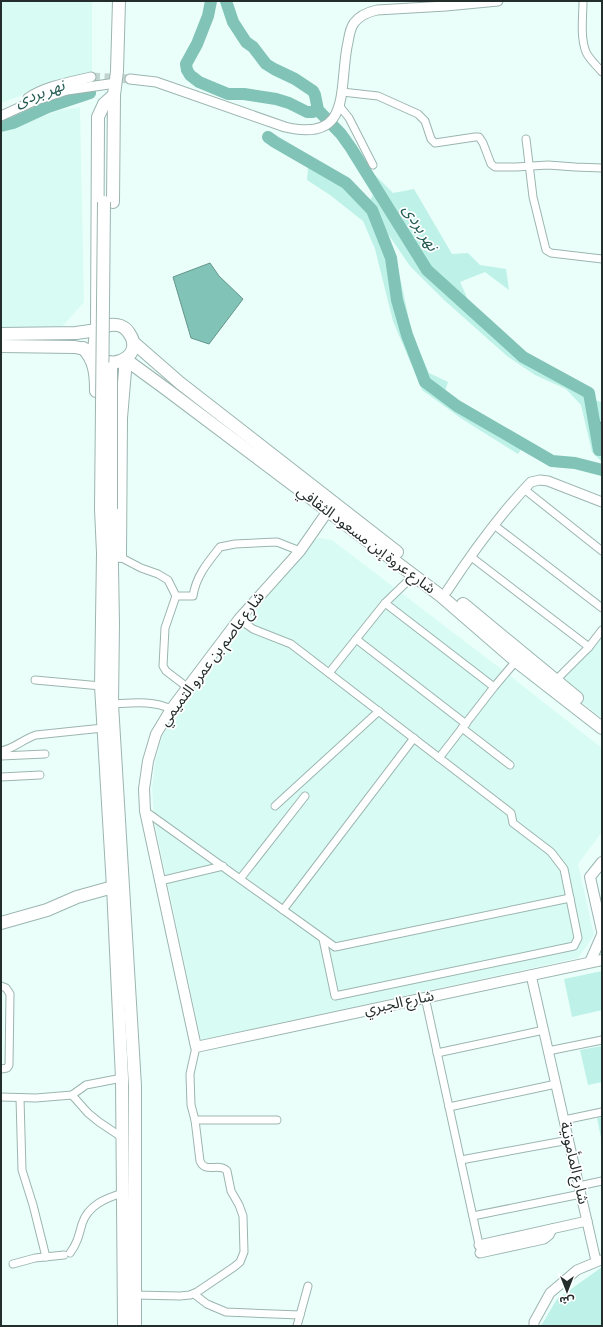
<svg xmlns="http://www.w3.org/2000/svg" width="603" height="1327" font-family="'Sofia Sans Condensed','Noto Sans Arabic',sans-serif">
<rect width="100%" height="100%" fill="#eafffa"/>
<g fill="#d8fcf4">
<polygon points="1,1 92,1 92,74 57,82 1,103"/>
<polygon points="80,107 84,302 59,330 1,329 1,133 57,111"/>
<polygon points="320,538 332,540 509,675 602,748 602,832 578,864 594,935 578,958 201,1040 155,825 152,789 155,762 162,736 177,712 306,542"/>
<polygon points="602,626 602,718 558,684"/>
</g>
<g fill="#bef2e8">
<polygon points="356,146 374,174 393,193 414,189 452,254 468,253 480,265 506,269 509,290 485,272 460,282 470,304 491,321 519,349 547,365 581,392 597,401 602,402 602,462 592,452 581,405 566,389 535,375 507,356 444,300 410,266 386,231 396,258 412,334 429,373 448,382 445,391 462,404 527,441 518,454 462,419 422,390 393,321 375,249 363,221 330,195 307,180 308,167 339,184 366,207 373,195 347,153"/>
<polygon points="602,971 602,1010 572,1017 564,979"/>
<polygon points="602,1046 602,1082 588,1085 580,1050"/>
<polygon points="602,1117 602,1143 597,1118"/>
<polygon points="602,1267 602,1326 541,1326 557,1299"/>
</g>
<g fill="#81c3b6" stroke="#65968c">
<polygon points="210,263 219,276 243,299 209,344 191,338 173,277"/>
<polygon points="591,404 602,426 602,452 599,450"/>
</g>
<g fill="none" stroke-linecap="round" stroke-linejoin="round">
<g stroke="#81c3b6" stroke-width="12">
<polyline points="211,1 208,16 197,44 186,64 187,70 190,75 199,82 228,94 244,94 276,99 289,103 307,112 313,112 318,110"/>
<polyline points="226,1 233,22 246,42 253,47 266,64 274,69 295,79 313,91 315,95 318,110 341,134 351,148 427,270 523,357 589,393 599,450 602,450"/>
<polyline points="1,126 13,123 48,107 90,93"/>
<polyline points="268,137 275,142 346,183 372,210 391,258 397,300 407,335 425,382 457,406 552,461 575,463 602,470"/>
</g>
<polyline stroke="#c2d5d1" stroke-width="9" stroke-dasharray="9 4.5" stroke-linecap="butt" points="91,77 130,79"/>
<defs>
<g id="minor">
<path d="M583,1C583,17 580,37 586,52C589,59 597,66 602,72"/>
<polyline points="342,92 378,96 418,114 425,121 431,139 435,143 475,137 479,137 483,143 491,164 495,167 516,167 548,165 575,167 602,168"/>
<polyline points="340,105 341,108 349,118 373,165"/>
<polyline points="526,139 533,197 546,250 551,253 602,259"/>
<polyline points="524,489 602,551"/>
<polyline points="494,525 602,608"/>
<polyline points="470,556 589,647"/>
<path d="M120,557L141,568L158,574L168,580L176,596H193C196,576 208,562 220,547L235,544L277,542L300,551"/>
<polyline points="176,596 165,628 163,666 166,671 187,687"/>
<polyline points="385,603 494,687"/>
<polyline points="239,619 253,629 291,644 511,813 513,823 551,852 564,869 578,938 574,946 335,996 323,939"/>
<polyline points="356,639 466,724"/>
<polyline points="329,673 385,603 414,575"/>
<polyline points="35,680 101,686"/>
<polyline points="556,680 589,647 602,630"/>
<path d="M112,704C132,703 152,700 171,709"/>
<polyline points="462,728 510,765"/>
<path d="M1,751C14,749 23,739 36,735L103,728"/>
<polyline points="1,756 45,754"/>
<polyline points="439,758 494,687 516,661"/>
<polyline points="1,777 40,775"/>
<polyline points="275,806 379,711"/>
<polyline points="145,811 335,947 570,898"/>
<polyline points="240,879 305,796"/>
<polyline points="160,881 223,866"/>
<polyline points="283,910 414,738"/>
<polyline points="1,986 6,988 10,994 9,1065 7,1068 1,1069"/>
<polyline points="425,997 480,1249"/>
<polyline points="548,1051 602,1040"/>
<polyline points="437,1053 544,1030"/>
<polyline points="72,1095 88,1113 99,1122 123,1138"/>
<polyline points="1,1097 36,1098 72,1095 86,1085 122,1078"/>
<polyline points="20,1098 22,1170 33,1205 46,1257"/>
<polyline points="449,1107 556,1084"/>
<polyline points="195,1120 277,1120"/>
<polyline points="564,1120 602,1112"/>
<polyline points="461,1160 569,1140"/>
<polyline points="579,1186 602,1181"/>
<polyline points="473,1216 581,1194"/>
<path d="M70,1253C77,1244 79,1235 82,1224C88,1205 106,1198 123,1193"/>
<polyline points="13,1264 35,1258 64,1255"/>
<polyline points="194,1294 207,1304 226,1312 300,1315"/>
<path d="M135,1295L180,1296L190,1295L197,1292L234,1267L240,1262L244,1252L243,1216L239,1205L231,1191L227,1171C220,1162 205,1174 200,1161L195,1120L191,1105L190,1074L196,1047"/>
<polyline points="297,1326 308,1286"/>
</g>
<g id="tertiary">
<path d="M130,79L156,82L285,127C351,143 339,91 347,47C349,39 349,30 354,23C360,15 368,12 377,10L446,6L498,1"/>
<path d="M28,98C46,86 70,82 91,77"/>
<polyline points="1,116 36,100 67,90 116,83"/>
<path d="M447,591C472,553 499,515 531,482L540,480L548,481L602,502"/>
<polyline points="531,975 596,1261"/>
<polyline points="479,1245 587,1221"/>
<polyline points="480,1253 544,1239 549,1235 552,1229"/>
<polyline points="534,1326 534,1322 550,1293 577,1270 601,1260"/>
</g>
<g id="secondary">
<polyline points="332,505 300,551 239,619 171,709 156,734 148,761 144,789 145,811 196,1047 602,960"/>
<polyline points="602,862 590,877 602,931"/>
<polyline points="590,962 602,935"/>
</g>
<g id="primary">
<polyline points="113,202 114,95 117,71 119,1"/>
<path d="M110,325C117,324 125,326 129,333C148,359 99,377 95,346C94,341 96,335 97,330Z"/>
<polyline points="1,334 76,333 97,330 98,117 104,104 114,95"/>
<polyline points="133,342 180,383 397,552"/>
<polyline points="1,346 75,347 89,350"/>
<path d="M83,348C95,361 96,374 96,391"/>
<polyline points="125,359 166,389 441,596 516,661 602,728"/>
<polyline points="101,509 103,553 101,686 113,887 122,1078 124,1326"/>
<polyline points="111,509 113,624 112,704 135,1086 135,1326"/>
<polyline points="120,556 121,418 125,371 125,359"/>
<polyline points="463,604 577,698"/>
<polyline points="1,923 47,910 77,897 113,887"/>
</g>
</defs>
<use href="#minor" stroke="#9cb5b0" stroke-width="9"/>
<use href="#tertiary" stroke="#9cb5b0" stroke-width="11"/>
<use href="#secondary" stroke="#9cb5b0" stroke-width="12"/>
<use href="#primary" stroke="#9cb5b0" stroke-width="14"/>
<use href="#minor" stroke="#fff" stroke-width="7"/>
<use href="#tertiary" stroke="#fff" stroke-width="9"/>
<use href="#secondary" stroke="#fff" stroke-width="10"/>
<use href="#primary" stroke="#fff" stroke-width="12"/>
<defs>
<g id="primary-bridge">
<polyline points="111,368 111,509"/>
<polyline points="101,509 104,202"/>
</g>
</defs>
<use href="#primary-bridge" stroke="#9cb5b0" stroke-width="14" stroke-linecap="butt"/>
<use href="#primary-bridge" stroke="#fff" stroke-width="12"/>
</g>
<g text-anchor="middle" dominant-baseline="central" stroke-width="3.5" stroke-linejoin="round" paint-order="stroke">
<g font-size="15" fill="#232d2b" stroke="#fff">
<text transform="translate(366 540) rotate(37)">شارع عروة إبن مسعود الثقافي</text>
<text transform="translate(212 659) rotate(-53)">شارع عاصم بن عمرو التميمي</text>
<text transform="translate(399 1003) rotate(-12)">شارع الجبري</text>
<text transform="translate(574 1163) rotate(77)">شارع المأمونية</text>
</g>
<g font-size="16" font-style="italic" fill="#255c53" stroke="#fff">
<text transform="translate(40 94) rotate(-20)">نهر بردى</text>
<text transform="translate(420 228) rotate(58)">نهر بردى</text>
</g>
</g>
<rect width="603" height="1327" fill="none" stroke="#232d2b" stroke-width="4"/>
<g transform="translate(567 1291) rotate(180)" stroke="#ffffff" stroke-width="3" paint-order="stroke">
<path d="M0-3L7 15L0 10L-7 15Z" fill="#232d2b"/>
<text y="-6" font-size="11" font-weight="bold" text-anchor="middle" fill="#232d2b">ش</text>
</g>
</svg>
